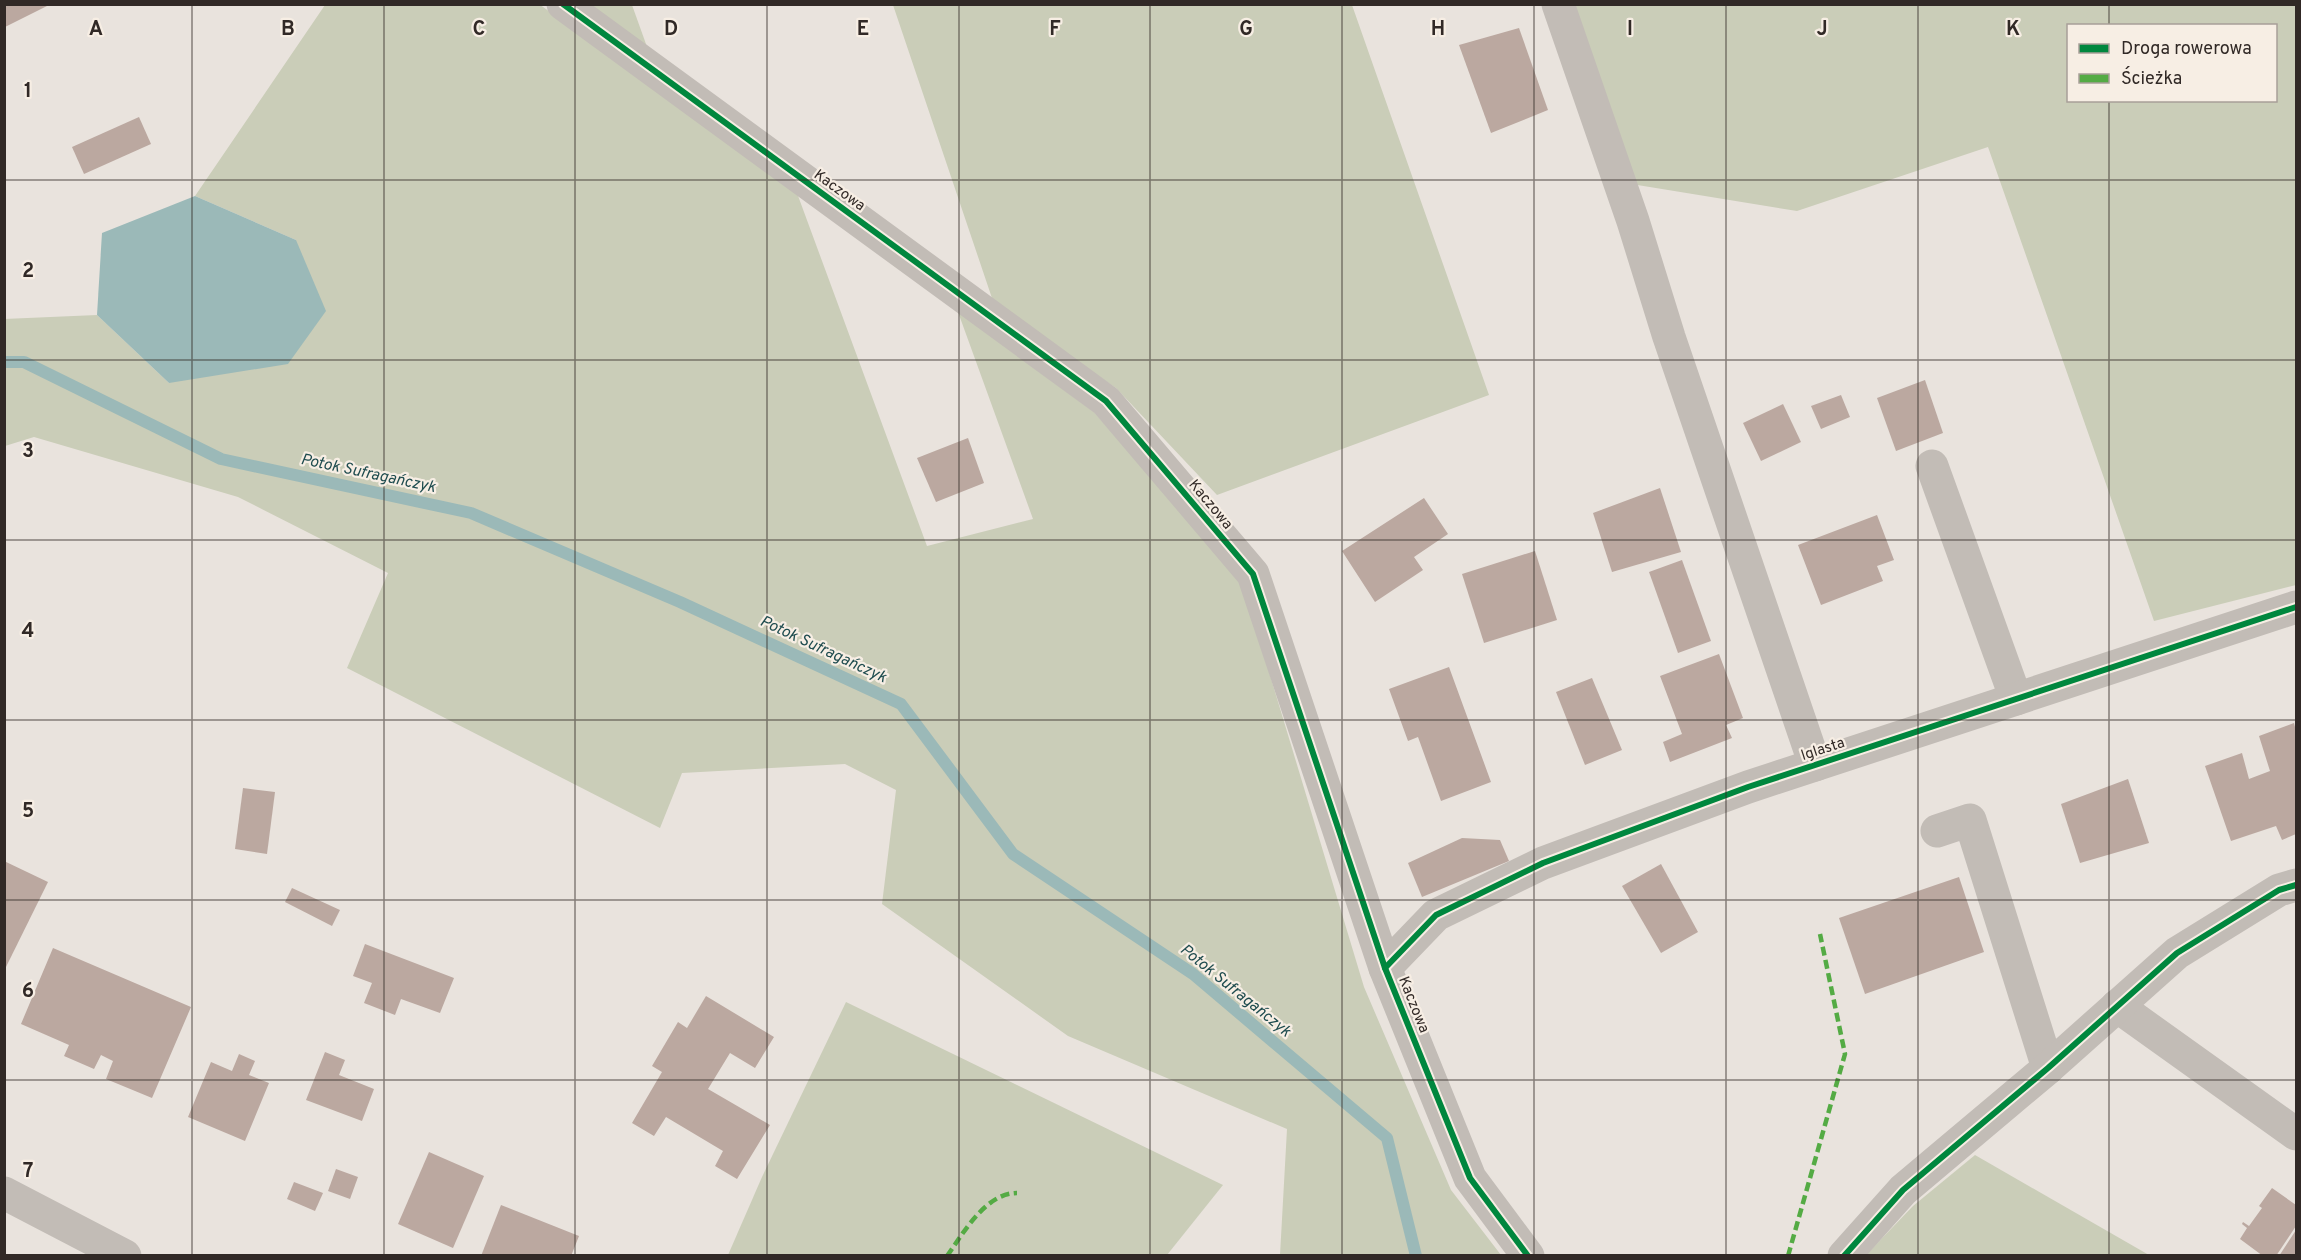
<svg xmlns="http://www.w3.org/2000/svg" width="2301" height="1260" font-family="Overpass,sans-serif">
<rect width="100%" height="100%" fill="#e9e3dd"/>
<g fill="#cacdb8" fill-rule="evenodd">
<polygon points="539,4 797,193 927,546 1033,519 958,312 1094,412 1241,579 1364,987 1451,1190 1501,1255 1280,1255 1287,1129 1068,1036 882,904 896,790 845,764 682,773 660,828 347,668 388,573 238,497 34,437 5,446 4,319 97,315 169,383 296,240 195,196 325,5"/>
<polygon points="574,5 632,5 651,58"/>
<polygon points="893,5 1352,5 1489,395 1217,495 1116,388 995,307"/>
<path d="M1558,5H2296V585L2154,621L1988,147L1797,211L1619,182ZM2068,26H2276V100H2068Z"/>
<polygon points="846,1002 1223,1185 1167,1255 728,1255 762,1177"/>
<polygon points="1975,1155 2149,1255 1865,1256 1913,1206"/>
</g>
<polygon fill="#9bb9b8" points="195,196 296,240 326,311 288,364 169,383 97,315 102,233"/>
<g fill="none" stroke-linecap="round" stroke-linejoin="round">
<polyline stroke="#9bb9b8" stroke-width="12" points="4,362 24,362 221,459 471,513 680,602 901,704 1013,854 1193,974 1387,1138 1416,1256"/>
</g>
<g fill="#bba8a0">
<polygon points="5,4 51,4 5,27"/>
<polygon points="1519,28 1548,110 1491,133 1459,45"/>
<polygon points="139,117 151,144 84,174 72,147"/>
<polygon points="1925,380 1943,433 1896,451 1877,398"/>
<polygon points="1841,395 1850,417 1821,429 1811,406"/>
<polygon points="1783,404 1801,442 1761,461 1743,423"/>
<polygon points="968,438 984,483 936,502 917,458"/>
<polygon points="1660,488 1681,552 1612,572 1593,513"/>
<polygon points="1424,498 1448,534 1414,557 1423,570 1375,602 1342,551"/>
<polygon points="1877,515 1894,560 1877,566 1883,581 1821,605 1798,545"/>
<polygon points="1535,551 1557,620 1484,643 1462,574"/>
<polygon points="1682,560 1711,641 1678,653 1649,572"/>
<polygon points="1719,654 1743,718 1726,725 1732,738 1670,762 1663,742 1682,734 1660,676"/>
<polygon points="1449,667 1491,782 1441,801 1418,737 1408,741 1389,689"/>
<polygon points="1592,678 1622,750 1585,765 1556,692"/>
<polygon points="2294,723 2296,731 2296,834 2282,840 2276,826 2231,841 2205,766 2242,753 2249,779 2270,771 2259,736"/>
<polygon points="2128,779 2149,843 2080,863 2061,804"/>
<polygon points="243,788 275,792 267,854 235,849"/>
<polygon points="1462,838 1500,840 1509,861 1422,897 1408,863"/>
<polygon points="4,861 48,882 4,971"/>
<polygon points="1661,864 1698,932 1661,953 1622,886"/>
<polygon points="1959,877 1984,952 1865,994 1839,918"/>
<polygon points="292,888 340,910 332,926 285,902"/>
<polygon points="365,944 454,978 440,1013 401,999 395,1015 364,1003 372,983 353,976"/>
<polygon points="53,948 191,1007 152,1098 106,1079 113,1061 101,1055 94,1069 64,1056 69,1045 21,1024"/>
<polygon points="706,996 774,1037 755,1068 730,1053 708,1089 770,1125 737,1179 715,1166 723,1151 666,1117 654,1136 632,1123 662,1072 652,1066 678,1022 687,1028"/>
<polygon points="325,1052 345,1060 339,1075 374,1089 362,1121 306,1100"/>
<polygon points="239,1054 255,1061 249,1075 269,1083 245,1141 188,1117 211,1062 232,1071"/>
<polygon points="429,1152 484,1176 453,1248 398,1224"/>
<polygon points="336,1169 358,1177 350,1199 328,1191"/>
<polygon points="294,1182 323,1193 315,1211 287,1199"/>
<polygon points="2272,1188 2296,1205 2296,1226 2276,1256 2263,1256 2240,1239 2247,1228 2242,1224 2243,1222 2249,1226 2262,1208 2259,1206"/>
<polygon points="501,1205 579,1236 571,1256 481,1256"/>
<polygon points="2296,1230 2296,1256 2279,1256"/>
</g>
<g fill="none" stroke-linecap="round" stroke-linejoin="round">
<g stroke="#c2bcb6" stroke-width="33">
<polyline points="563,4 1106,401 1253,574 1385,968 1470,1178 1528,1256"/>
<polyline points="1558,4 1633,221 1669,337 1815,765"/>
<polyline points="1932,466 2016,699"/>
<polyline points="1937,831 1970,820 2048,1068"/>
<polyline points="1385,968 1436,915 1543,863 1748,787 2296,607"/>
<polyline points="2117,1006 2296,1134"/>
<polyline points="4,1193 125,1256"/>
<polyline points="1844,1256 1903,1190 2048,1068 2177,953 2279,890 2296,885"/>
</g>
<g stroke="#54ab44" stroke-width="4.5" stroke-dasharray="9 4.5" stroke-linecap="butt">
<path d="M947,1256C964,1232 986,1193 1017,1193"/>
<polyline points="1788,1256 1845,1054 1820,934"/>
</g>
<defs>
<g id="cycleway">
<polyline points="563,4 1106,401 1253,574 1385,968 1470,1178 1528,1256"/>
<polyline points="1385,968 1436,915 1543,863 1748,787 2296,607"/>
<polyline points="1844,1256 1903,1190 2048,1068 2177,953 2279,890 2296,885"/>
</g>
</defs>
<use href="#cycleway" stroke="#f7eee4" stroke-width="10"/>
<use href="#cycleway" stroke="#00873e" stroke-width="6"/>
</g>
<path fill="none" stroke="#312926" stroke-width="1.5" stroke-opacity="0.55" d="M192,4V1256M384,4V1256M575,4V1256M767,4V1256M959,4V1256M1150,4V1256M1342,4V1256M1534,4V1256M1726,4V1256M1918,4V1256M2109,4V26M2109,100V1256M4,180H2296M4,360H2296M4,540H2296M4,720H2296M4,900H2296M4,1080H2296"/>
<g text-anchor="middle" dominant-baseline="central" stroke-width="4.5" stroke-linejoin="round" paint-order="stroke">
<g font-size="15" fill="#312926" stroke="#f7eee4">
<text transform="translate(839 191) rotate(36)">Kaczowa</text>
<text transform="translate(1210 505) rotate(50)">Kaczowa</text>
<text transform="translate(1823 750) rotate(-18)">Iglasta</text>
<text transform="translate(1413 1005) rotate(68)">Kaczowa</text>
</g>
<g font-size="16" font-style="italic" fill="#1f4c4f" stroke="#f7eee4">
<text transform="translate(368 474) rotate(12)">Potok Sufragańczyk</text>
<text transform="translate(823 650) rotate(25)">Potok Sufragańczyk</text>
<text transform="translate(1235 991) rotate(39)">Potok Sufragańczyk</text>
</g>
</g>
<g font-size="20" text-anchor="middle" font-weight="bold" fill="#312926" stroke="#f7eee4" stroke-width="4.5" stroke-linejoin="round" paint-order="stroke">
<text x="96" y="35">A</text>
<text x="288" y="35">B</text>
<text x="479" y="35">C</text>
<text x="671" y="35">D</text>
<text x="863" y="35">E</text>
<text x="1055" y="35">F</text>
<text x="1246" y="35">G</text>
<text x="1438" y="35">H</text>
<text x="1630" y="35">I</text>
<text x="1822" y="35">J</text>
<text x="2013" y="35">K</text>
<text x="28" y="97">1</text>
<text x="28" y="277">2</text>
<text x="28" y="457">3</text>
<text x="28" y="637">4</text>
<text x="28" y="817">5</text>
<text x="28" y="997">6</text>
<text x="28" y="1177">7</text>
</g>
<rect width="2301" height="1260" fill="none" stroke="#312926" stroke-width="12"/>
<rect x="2067" y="24" width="210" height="78" fill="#f7eee4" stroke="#a89f98" stroke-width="1.5"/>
<rect x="2079" y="44" width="30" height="9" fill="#00873e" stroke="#a89f98" stroke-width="1.5"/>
<text x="2121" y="54" font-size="18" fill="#312926">Droga rowerowa</text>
<rect x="2079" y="74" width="30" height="9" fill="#54ab44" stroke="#a89f98" stroke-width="1.5"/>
<text x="2121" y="84" font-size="18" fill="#312926">Ścieżka</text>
</svg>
